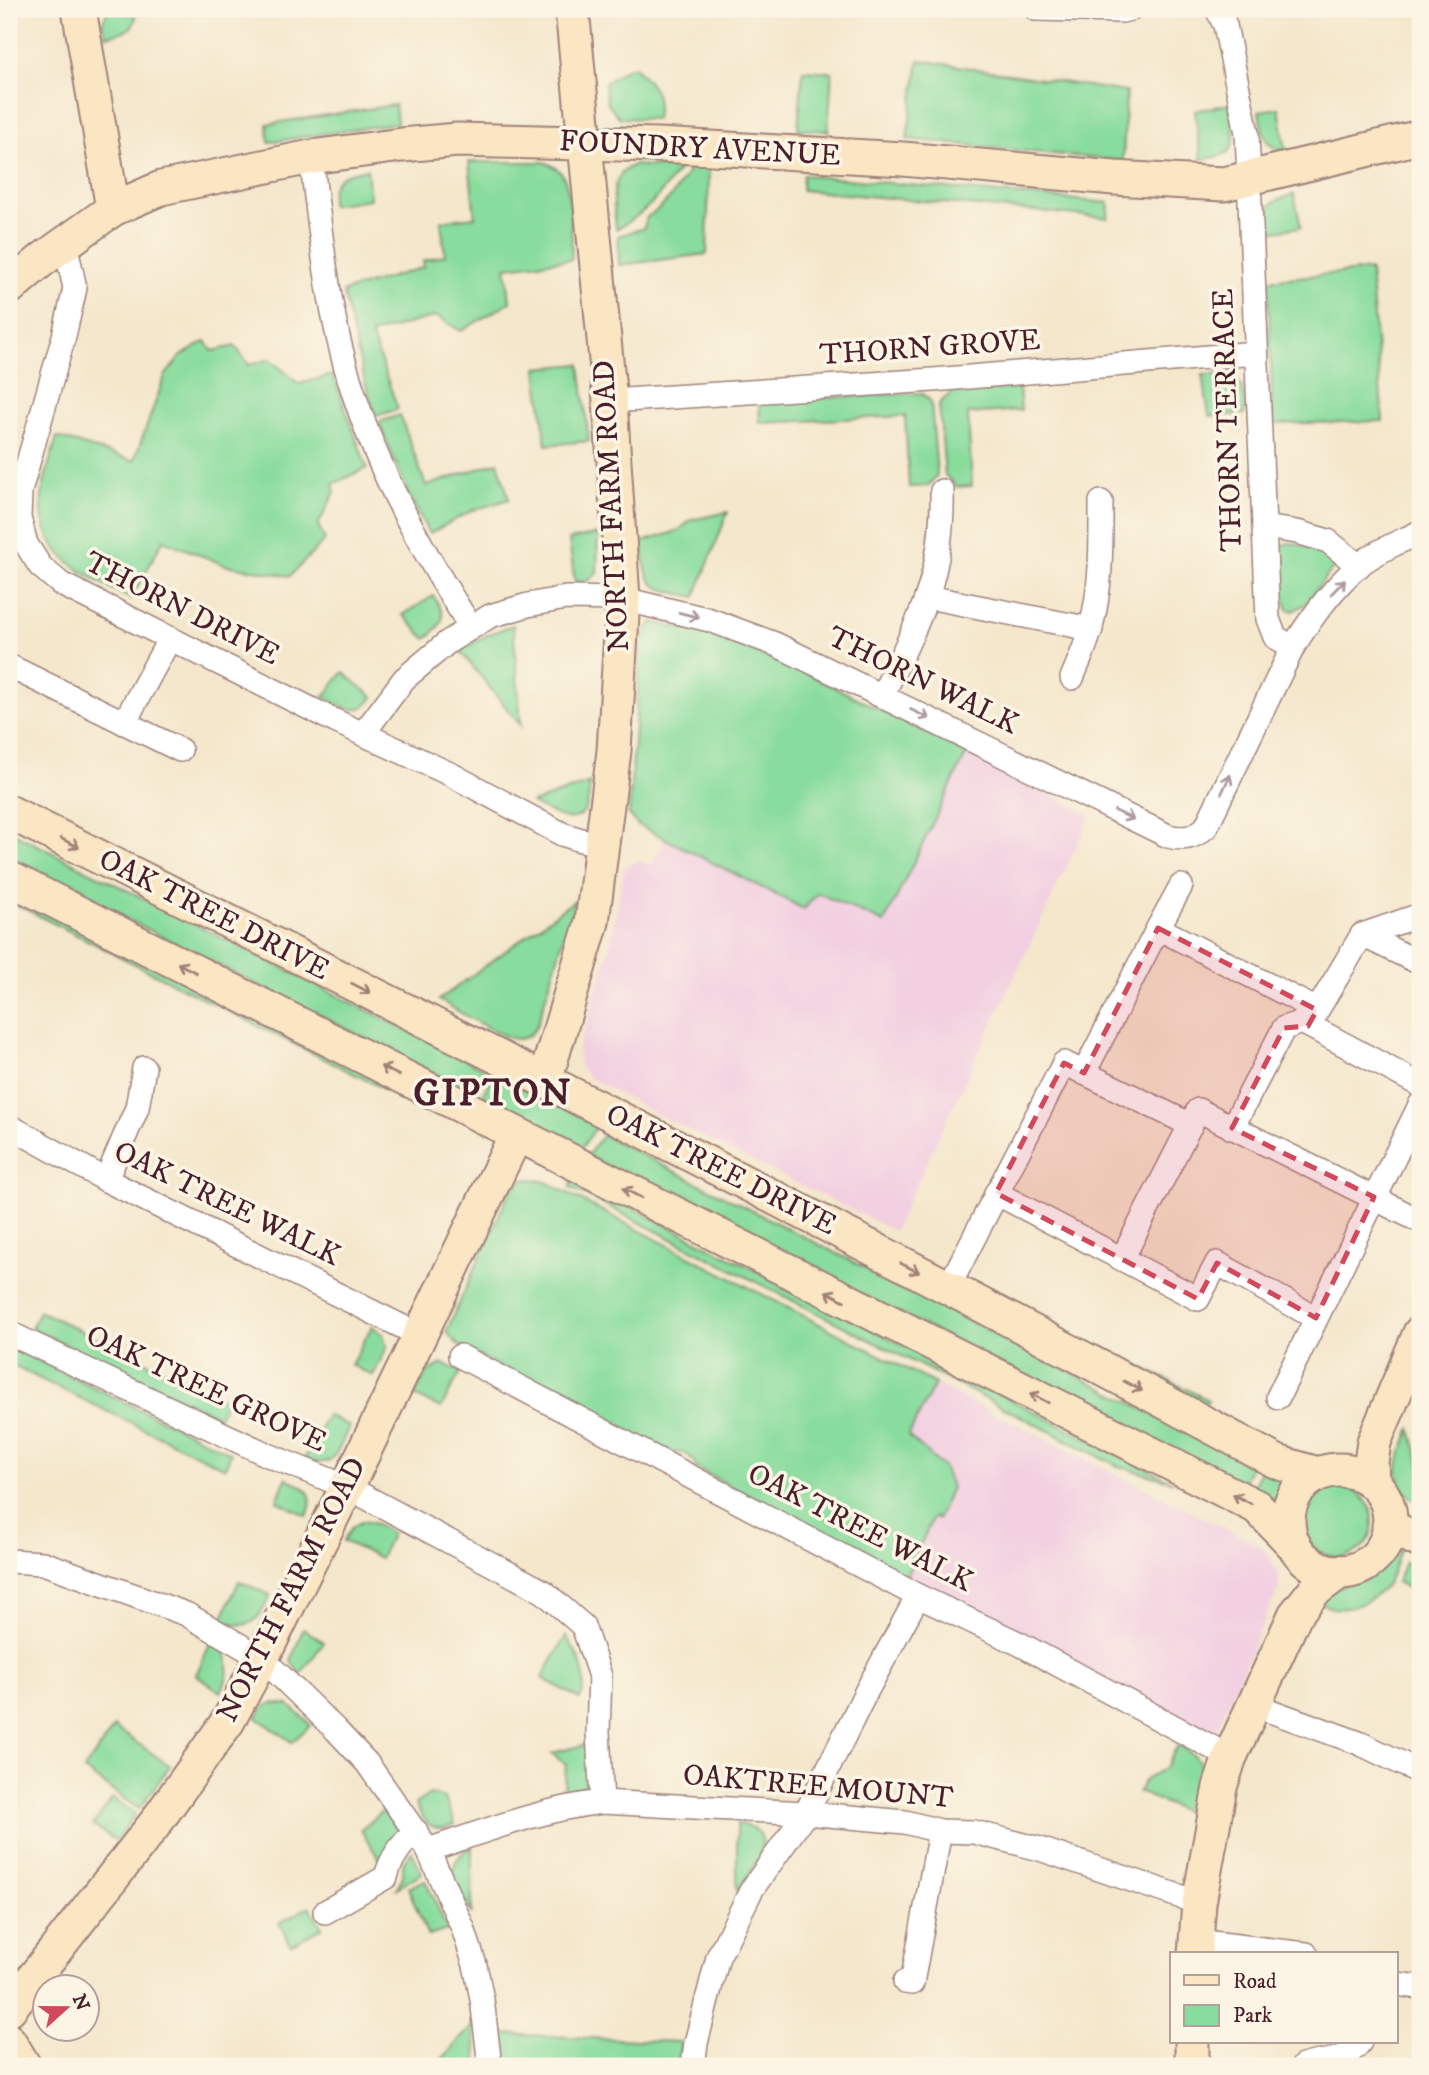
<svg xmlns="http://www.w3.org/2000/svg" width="1429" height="2075" font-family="'IM FELL DW Pica',serif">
<rect width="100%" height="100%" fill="#fcf5e5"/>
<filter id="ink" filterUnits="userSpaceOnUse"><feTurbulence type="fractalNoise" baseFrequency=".0143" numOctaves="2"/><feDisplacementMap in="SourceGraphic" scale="14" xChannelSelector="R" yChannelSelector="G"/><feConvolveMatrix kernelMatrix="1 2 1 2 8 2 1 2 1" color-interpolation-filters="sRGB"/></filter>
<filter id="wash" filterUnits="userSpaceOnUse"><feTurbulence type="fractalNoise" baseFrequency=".00686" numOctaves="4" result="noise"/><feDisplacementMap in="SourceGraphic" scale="28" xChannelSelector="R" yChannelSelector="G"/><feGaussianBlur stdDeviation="1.57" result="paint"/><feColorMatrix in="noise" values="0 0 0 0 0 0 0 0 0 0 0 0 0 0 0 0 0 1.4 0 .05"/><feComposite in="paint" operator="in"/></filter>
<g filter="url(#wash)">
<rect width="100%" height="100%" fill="#f4e7cc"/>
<g fill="#f2cfe1">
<polygon points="652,622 709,634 800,670 1091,815 894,1231 661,1116 589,1078 579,1065 578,1049 608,956 625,866 639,861 652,865 665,839 638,825 629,815 641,640"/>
<polygon points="935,1384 1259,1545 1268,1553 1278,1574 1279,1586 1217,1729 1195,1726 906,1577 933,1516 937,1519 943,1467 908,1436"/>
</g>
<g fill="#88dc9d" stroke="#697e64" stroke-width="2">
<path d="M109,9H135C139,31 124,32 106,36L102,23Z"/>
<polygon points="919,60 1126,92 1123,161 907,139"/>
<path d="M629,67H635C655,90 660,88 656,119L620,118L607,103L605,83Z"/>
<polygon points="803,70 832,72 828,131 798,129"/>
<path d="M1230,104C1234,139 1244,157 1201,159L1195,111Z"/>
<polygon points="395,105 397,123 269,142 267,124"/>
<path d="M1279,108L1286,152C1263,148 1262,131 1259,111Z"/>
<path d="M469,162H543C551,164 557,167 562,174C573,191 571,238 572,259L506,267L510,302L461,331L436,316L371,334L398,409L376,416L365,382L343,292L424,267L423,261L445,255L441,221L475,217Z"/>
<path d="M634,165L680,168C660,195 646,214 616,229C614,205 607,176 634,165Z"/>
<path d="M691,166L709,167L707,254L619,265L618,236L644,228L647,217C668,205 680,186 691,166Z"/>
<path d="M367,169L370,199L331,205C329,176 343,174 367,169Z"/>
<polygon points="803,175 1109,203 1108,218 802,190"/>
<path d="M1294,194L1301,227L1266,232C1264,205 1270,202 1294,194Z"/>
<polygon points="1370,270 1383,421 1273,424 1268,280"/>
<path d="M206,341L212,351L235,346L249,365L270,359L299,384L333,375L367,468L333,484L335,492L318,525L325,540L290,576L225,565L163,540L131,599C86,574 37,557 42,495C44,476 52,456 57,437L134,461L165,376L181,356Z"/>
<polygon points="580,364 589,441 546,445 537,368"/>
<path d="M1225,374C1246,378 1244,396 1245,414L1209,416L1203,375Z"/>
<polygon points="1019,388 1021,410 968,414 972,486 957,487 945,475 939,404 953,391"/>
<polygon points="922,393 931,402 937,475 928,486 909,487 905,416 760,423 759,401"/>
<polygon points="400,415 426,486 498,462 509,499 471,511 429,534 408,493 379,422"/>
<path d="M728,512L695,597C649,587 647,590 642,542L678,531L691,520Z"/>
<polygon points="598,534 597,572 589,580 575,583 569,540"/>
<path d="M1288,543C1304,545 1330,549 1334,567L1304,605L1293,611L1288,609L1283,596L1279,552L1281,546Z"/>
<path d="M433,596C448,617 445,622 426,639L403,615Z"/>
<polygon points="652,622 709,634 800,670 967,753 884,923 818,893 804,909 638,825 629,815 641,640"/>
<polygon points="513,625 521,726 460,651 487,635"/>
<path d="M343,672L373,697C359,719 342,707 324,697Z"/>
<path d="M590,783C589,791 589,800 587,806C577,832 547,810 532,803Z"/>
<polygon points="9,831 488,1071 476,1094 9,860"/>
<polygon points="9,889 407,1086 402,1098 9,901"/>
<path d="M575,900L538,1023C534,1032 527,1039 516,1039C501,1038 455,1009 439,1000Z"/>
<polygon points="493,1074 598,1125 580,1150 482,1096"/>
<polygon points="603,1135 1252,1464 1242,1486 587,1156"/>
<polygon points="574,1178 1173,1482 1118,1466 570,1187"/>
<path d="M531,1179L546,1182L935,1384L908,1436L943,1467L951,1487L938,1519L933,1517L906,1577L696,1468C693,1455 682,1449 669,1455L458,1345L446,1332L511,1189L523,1180Z"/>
<polygon points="39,1311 227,1400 219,1417 31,1328"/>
<polygon points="372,1326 383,1334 387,1347 373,1376 351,1365"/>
<polygon points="1098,1345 1208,1400 1202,1410 1093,1355"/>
<polygon points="10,1347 231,1453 225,1468 9,1364"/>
<polygon points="442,1364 461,1371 441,1408 414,1396 427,1372"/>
<path d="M327,1415L349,1426C340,1447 334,1473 305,1458Z"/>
<path d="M1411,1429L1420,1465V1503C1385,1485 1399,1457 1411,1429Z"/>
<polygon points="1262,1469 1286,1479 1291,1485 1282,1506 1251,1490"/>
<path d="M286,1478C306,1488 317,1492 307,1516L277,1501Z"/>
<circle cx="1338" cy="1522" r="35"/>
<polygon points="363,1521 376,1524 392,1533 380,1558 343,1541 352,1527"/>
<path d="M1401,1549C1396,1560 1393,1575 1386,1585C1373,1603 1338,1618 1319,1601C1327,1595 1335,1588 1344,1585C1368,1576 1376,1576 1390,1552Z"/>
<polygon points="1405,1562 1420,1570 1420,1595 1397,1582"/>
<path d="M239,1581L270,1595C259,1621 250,1633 222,1619Z"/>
<polygon points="303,1629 324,1642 300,1675 291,1661"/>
<path d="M566,1636C579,1656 590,1676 580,1699L542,1678Z"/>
<path d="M212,1640C233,1654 231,1671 221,1692L196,1675Z"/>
<polygon points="273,1703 289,1705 311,1725 292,1742 256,1717 265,1706"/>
<polygon points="114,1727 170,1766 139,1809 84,1770"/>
<path d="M585,1745L589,1748C589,1769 594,1794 564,1791L566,1765L552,1753Z"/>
<path d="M1178,1745C1215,1765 1201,1780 1191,1814L1138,1792L1144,1781L1166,1767Z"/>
<path d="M430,1794L445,1798L455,1824C431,1835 426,1823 415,1804Z"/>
<polygon points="113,1798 135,1814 116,1841 93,1825"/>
<polygon points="384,1810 399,1832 381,1862 361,1830"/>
<path d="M737,1824C786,1829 751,1869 737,1892Z"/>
<path d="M472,1847V1914C459,1888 438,1865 472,1847Z"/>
<polygon points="412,1852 422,1873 397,1888 403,1876 403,1862"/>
<polygon points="425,1880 448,1930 428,1936 408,1888"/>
<polygon points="310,1906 322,1928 291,1945 279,1923"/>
<polygon points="473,2025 478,2066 436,2066"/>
<polygon points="502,2034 680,2042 681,2042 677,2066 504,2066"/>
</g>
</g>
<g filter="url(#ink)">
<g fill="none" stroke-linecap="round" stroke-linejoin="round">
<defs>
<g id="street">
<polyline points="1036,9 1122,11 1130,9"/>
<polyline points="1217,9 1225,25 1247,133 1268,619 1275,637 1293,647"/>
<path d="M311,157C319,218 325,281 339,341C364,447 413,536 470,626"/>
<polyline points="65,243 75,288 64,336 20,491 19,518 26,544 40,566 61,584 335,721 452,775 562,834 581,840 604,844"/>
<polyline points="610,401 933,380 1256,353"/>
<polyline points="1264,527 1297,532 1328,541 1359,566"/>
<polyline points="928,597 1091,629"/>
<polyline points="9,666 180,750"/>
<path d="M1072,678C1079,661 1087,644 1091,627C1102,585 1101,544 1101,502"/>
<path d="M882,696C918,622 944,577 942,491"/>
<polyline points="124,723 170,638"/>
<path d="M363,734L404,679L448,642L490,616L528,605L566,598L623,599L710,620L775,644L1168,836C1184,840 1194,838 1206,827L1293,647C1311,618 1332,589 1358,566C1376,551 1400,542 1420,532"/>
<polyline points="1158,928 1181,886"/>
<polyline points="1362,935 1420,963"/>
<polyline points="1309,1024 1362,935 1420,915"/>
<polyline points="1084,1073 1158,928 1317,1010"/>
<polyline points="9,1126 106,1180 419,1335"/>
<polyline points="1232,1128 1284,1028 1302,1022 1420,1085"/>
<polyline points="106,1180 137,1108 144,1068"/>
<polyline points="996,1193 1122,1259 1198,1110 1420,1221"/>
<polyline points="1122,1259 1198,1299 1217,1263 1316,1318"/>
<polyline points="948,1288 1064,1063 1191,1125"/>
<polyline points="9,1333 268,1455 347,1487 544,1592 583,1626 600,1676 598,1732 602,1802"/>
<polyline points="460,1356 918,1596 1020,1644 1230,1757"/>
<polyline points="1278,1397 1420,1105"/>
<polyline points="9,1561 43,1563 186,1614 262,1658 336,1730 367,1763 428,1850 463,1928 475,1965 482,1999 490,2066"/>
<polyline points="1254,1705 1359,1743 1420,1772"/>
<path d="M428,1850C485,1831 542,1809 602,1802L806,1813L905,1822L940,1831L974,1832L1040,1849L1199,1903"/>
<path d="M325,1912L386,1877C391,1857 402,1844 416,1831"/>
<polyline points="1195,1941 1306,1954"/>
<polyline points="905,1982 912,1983 940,1831"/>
<polyline points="1396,1984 1420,1987"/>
<polyline points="693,2066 696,2043 718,1957 752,1889 806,1813 866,1692 918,1596"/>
<path d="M1303,2066C1327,2058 1343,2065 1360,2042"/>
</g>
<g id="secondary">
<polyline points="79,9 113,209"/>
<polyline points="9,288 42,260 113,209 161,188 311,157 402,145 457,140 659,145 903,159 1114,178 1224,184 1420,137"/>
<path d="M9,812C434,1024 859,1236 1277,1462L1318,1474"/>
<polyline points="9,878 1257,1507 1293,1544"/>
<polyline points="545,1080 592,922 614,751 623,599 610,401 572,9"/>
<circle cx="1339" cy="1521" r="51"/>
<polyline points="1372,1482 1371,1462 1374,1442 1420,1333"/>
<polyline points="1389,1526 1420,1541"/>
<polyline points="1195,1954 1199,1903 1220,1787 1230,1757 1295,1615 1314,1591 1339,1572"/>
<polyline points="9,2009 154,1825 228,1721 262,1658 347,1487 516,1135"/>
<polyline points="9,2041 24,2066"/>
<polyline points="1192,2066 1192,2042"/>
</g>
</defs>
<use href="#street" stroke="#9f837c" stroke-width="26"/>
<use href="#secondary" stroke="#9f837c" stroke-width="37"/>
<use href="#street" stroke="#fff" stroke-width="23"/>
<use href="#secondary" stroke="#fbe6c4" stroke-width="33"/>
</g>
<defs><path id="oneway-shaft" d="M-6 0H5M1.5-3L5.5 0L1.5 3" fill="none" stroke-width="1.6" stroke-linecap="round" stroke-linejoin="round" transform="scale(1.75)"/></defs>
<g stroke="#ae9aa0">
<use href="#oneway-shaft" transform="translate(1338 587) rotate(-46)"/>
<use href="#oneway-shaft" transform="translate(689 615) rotate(14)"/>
<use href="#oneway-shaft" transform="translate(920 714) rotate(26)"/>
<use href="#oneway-shaft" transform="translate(1226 784) rotate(-65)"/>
<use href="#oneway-shaft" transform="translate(1124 815) rotate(26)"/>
</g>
<g stroke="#a28278">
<use href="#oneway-shaft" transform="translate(70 843) rotate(27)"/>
<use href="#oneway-shaft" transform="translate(187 968) rotate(-153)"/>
<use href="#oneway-shaft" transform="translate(361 988) rotate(27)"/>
<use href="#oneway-shaft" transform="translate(390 1071) rotate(-153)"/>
<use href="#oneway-shaft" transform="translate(632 1193) rotate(-153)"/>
<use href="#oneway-shaft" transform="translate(910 1268) rotate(27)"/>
<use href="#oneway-shaft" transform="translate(835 1296) rotate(-153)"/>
<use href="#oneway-shaft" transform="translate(1133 1386) rotate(28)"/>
<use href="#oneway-shaft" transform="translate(1039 1398) rotate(-153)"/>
<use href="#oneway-shaft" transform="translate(1242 1499) rotate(-153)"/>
</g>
</g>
<path fill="#d1495b" fill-opacity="0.2" stroke="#d1495b" stroke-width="5" stroke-dasharray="14 9" stroke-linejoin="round" d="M1158,928L1317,1010L1308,1026L1284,1028L1232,1128L1374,1197L1316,1318L1217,1263L1198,1299L996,1193L1064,1063L1084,1073Z"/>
<g text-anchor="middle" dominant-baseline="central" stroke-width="7" stroke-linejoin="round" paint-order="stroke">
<g font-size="30" fill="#4a1f2b" stroke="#fcf5e5">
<text transform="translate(700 149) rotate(3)">FOUNDRY AVENUE</text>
<text transform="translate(930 348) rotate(-4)">THORN GROVE</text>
<text transform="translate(1228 420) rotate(-92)">THORN TERRACE</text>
<text transform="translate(612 506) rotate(-93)">NORTH FARM ROAD</text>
<text transform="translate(182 609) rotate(27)">THORN DRIVE</text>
<text transform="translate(923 681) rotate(26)">THORN WALK</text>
<text transform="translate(214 915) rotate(27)">OAK TREE DRIVE</text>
<text transform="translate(721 1170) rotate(27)">OAK TREE DRIVE</text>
<text transform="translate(227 1204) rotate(26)">OAK TREE WALK</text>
<text transform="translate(206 1389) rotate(25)">OAK TREE GROVE</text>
<text transform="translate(860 1528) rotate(27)">OAK TREE WALK</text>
<text transform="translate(292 1590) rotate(-63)">NORTH FARM ROAD</text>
<text transform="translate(818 1787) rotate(5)">OAKTREE MOUNT</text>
</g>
<g font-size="37" font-weight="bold" letter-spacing="2" fill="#4a1f2b" stroke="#fcf5e5">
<text x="493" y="1094">GIPTON</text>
</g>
</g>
<rect width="1429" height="2075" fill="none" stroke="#fcf5e5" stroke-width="35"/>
<rect x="1170" y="1952" width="228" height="91" fill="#fcf5e5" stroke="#b59f9b" stroke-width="2"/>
<rect x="1184" y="1975" width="35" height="10" fill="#fbe6c4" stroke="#b59f9b" stroke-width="2"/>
<text x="1233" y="1988" font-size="21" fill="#4a1f2b">Road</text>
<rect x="1184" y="2005" width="35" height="21" fill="#88dc9d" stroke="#b59f9b" stroke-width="2"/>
<text x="1233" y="2022" font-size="21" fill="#4a1f2b">Park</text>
<g transform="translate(66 2008) rotate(69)"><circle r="33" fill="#fcf5e5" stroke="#b59f9b" stroke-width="2"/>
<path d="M0-5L12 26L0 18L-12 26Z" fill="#d1495b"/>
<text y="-10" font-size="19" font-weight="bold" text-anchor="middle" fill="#4a1f2b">N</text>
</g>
</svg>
